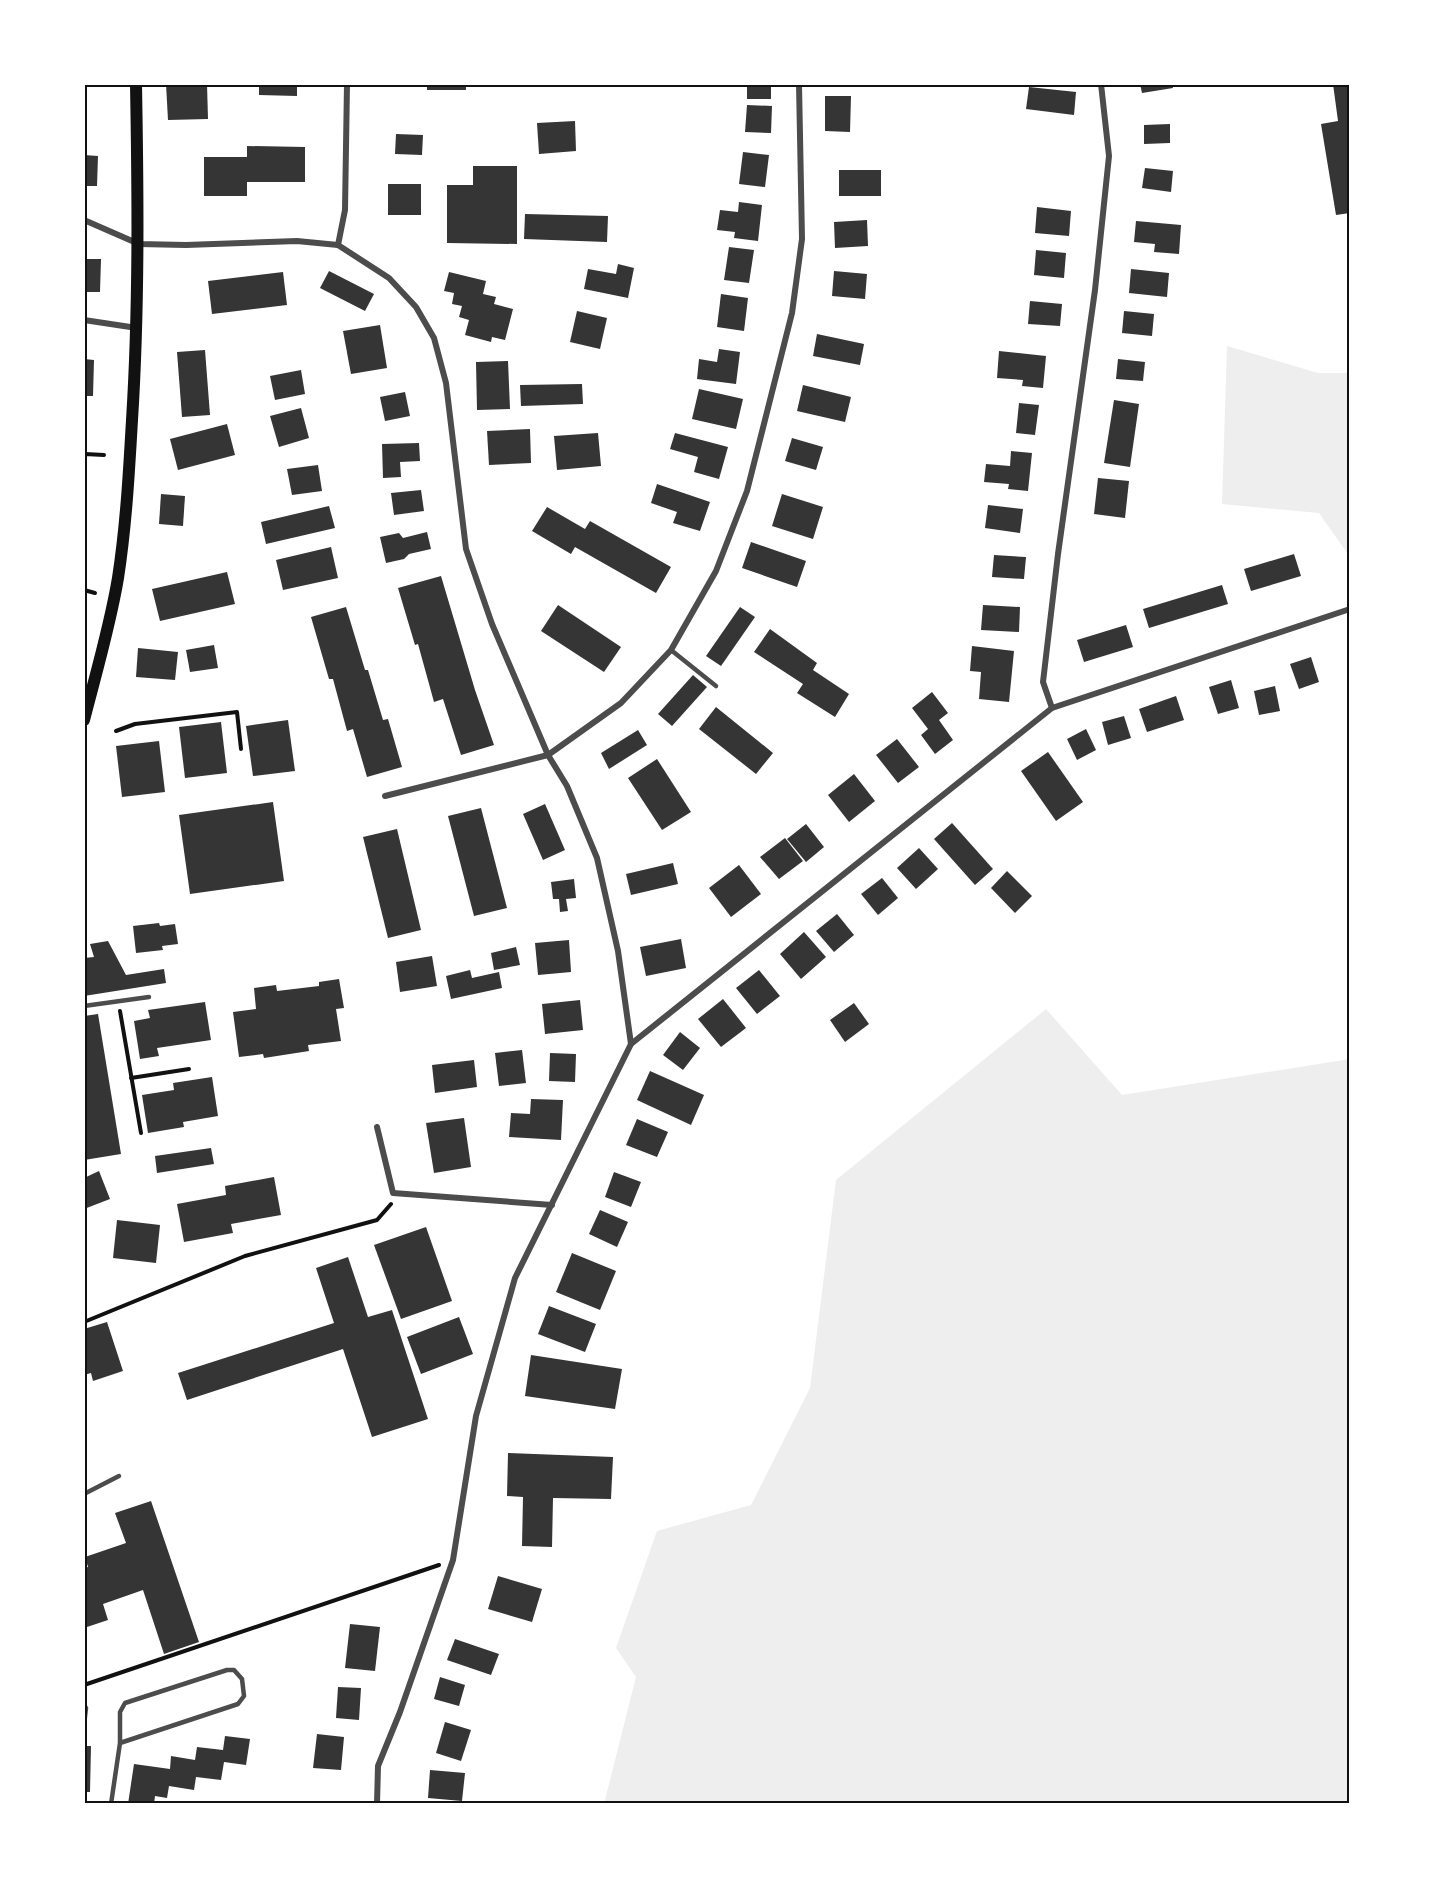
<svg xmlns="http://www.w3.org/2000/svg" width="1434" height="1888" font-family="Cabin,sans-serif">
<rect width="100%" height="100%" fill="#fff"/>
<g fill="#eee">
<polygon points="1227,346 1318,373 1350,373 1350,557 1319,513 1222,504"/>
<polygon points="1046,1009 1122,1095 1350,1059 1350,1804 604,1804 636,1677 616,1648 657,1531 751,1505 810,1388 836,1180"/>
</g>
<g fill="#353535">
<polygon points="166,84 207,84 208,119 168,120"/>
<polygon points="259,84 297,84 297,96 259,95"/>
<rect x="427" y="84" width="39" height="6"/>
<rect x="747" y="84" width="24" height="15"/>
<polygon points="1140,84 1172,84 1173,88 1142,93"/>
<polygon points="1333,84 1350,84 1350,213 1336,215 1321,124 1338,121"/>
<polygon points="1029,87 1076,92 1074,115 1026,109"/>
<polygon points="825,96 851,96 850,132 825,131"/>
<polygon points="747,105 772,106 771,133 745,132"/>
<polygon points="575,121 576,151 539,154 537,123"/>
<polygon points="1170,124 1170,143 1144,144 1144,125"/>
<polygon points="396,134 423,135 422,155 395,154"/>
<polygon points="247,146 305,147 305,182 247,182 247,196 204,196 204,157 247,157"/>
<polygon points="743,152 769,155 765,187 739,184"/>
<polygon points="84,155 98,156 97,186 84,186"/>
<polygon points="473,166 517,166 517,244 447,243 447,185 473,185"/>
<polygon points="1145,168 1173,171 1171,192 1142,188"/>
<rect x="839" y="170" width="42" height="26"/>
<rect x="388" y="184" width="33" height="31"/>
<polygon points="739,202 762,205 758,241 734,238 735,232 717,230 720,210 738,212"/>
<polygon points="1037,207 1071,211 1069,236 1035,233"/>
<polygon points="525,214 608,216 607,242 524,239"/>
<polygon points="867,220 868,246 835,248 834,222"/>
<polygon points="1136,221 1181,225 1179,254 1154,252 1155,244 1134,242"/>
<polygon points="729,247 754,250 749,283 724,280"/>
<polygon points="1036,250 1066,253 1064,278 1034,275"/>
<polygon points="84,259 101,259 100,292 84,292"/>
<polygon points="618,264 634,268 628,298 584,289 588,269 616,274"/>
<polygon points="1131,269 1169,273 1167,297 1129,293"/>
<polygon points="329,271 374,294 365,311 320,288"/>
<polygon points="834,271 867,274 865,299 832,296"/>
<polygon points="283,272 287,305 212,314 208,281"/>
<polygon points="449,272 486,281 483,294 496,297 494,304 513,309 505,340 492,337 491,342 465,335 469,320 459,317 462,306 452,304 454,293 444,291"/>
<polygon points="721,294 748,298 744,331 717,327"/>
<polygon points="1030,301 1062,304 1060,326 1028,324"/>
<polygon points="577,311 607,318 600,349 570,342"/>
<polygon points="1124,311 1154,314 1152,336 1122,333"/>
<polygon points="380,325 387,368 351,374 343,331"/>
<polygon points="817,334 864,344 860,365 813,356"/>
<polygon points="719,349 740,352 736,384 697,379 699,359 717,362"/>
<polygon points="205,350 210,415 182,417 177,352"/>
<polygon points="999,351 1046,356 1043,388 1022,386 1023,380 997,378"/>
<polygon points="84,359 94,360 93,396 84,396"/>
<polygon points="1118,359 1145,362 1143,381 1116,379"/>
<polygon points="508,361 510,409 477,410 476,362"/>
<polygon points="301,370 305,394 275,400 270,376"/>
<polygon points="582,384 583,404 521,406 520,385"/>
<polygon points="803,385 851,397 845,422 797,411"/>
<polygon points="699,389 743,399 736,429 692,419"/>
<polygon points="405,392 410,416 385,421 380,397"/>
<polygon points="1114,400 1139,404 1130,467 1104,463"/>
<polygon points="1019,403 1039,405 1035,435 1016,433"/>
<polygon points="301,408 309,438 279,447 270,416"/>
<polygon points="227,424 235,455 178,470 170,439"/>
<polygon points="530,429 531,463 489,465 487,431"/>
<polygon points="598,433 601,466 557,470 554,436"/>
<polygon points="675,433 728,447 719,479 694,472 698,457 670,449"/>
<polygon points="792,438 823,447 816,470 785,461"/>
<polygon points="419,443 420,461 400,462 401,477 383,478 382,444"/>
<polygon points="1011,451 1032,453 1028,491 1008,489 1009,484 984,482 986,464 1010,466"/>
<polygon points="318,465 322,491 292,495 287,469"/>
<polygon points="1098,478 1129,481 1125,518 1094,514"/>
<polygon points="657,484 710,502 700,531 673,523 677,512 651,503"/>
<polygon points="421,490 424,511 394,515 391,493"/>
<polygon points="161,494 185,496 183,526 159,524"/>
<polygon points="782,494 823,507 813,539 772,526"/>
<polygon points="988,505 1023,509 1020,533 985,528"/>
<polygon points="329,506 335,528 266,544 261,522"/>
<polygon points="547,507 585,529 590,521 671,567 656,593 575,547 571,554 532,531"/>
<polygon points="427,532 431,549 409,554 404,559 386,563 380,537 399,533 403,538"/>
<polygon points="751,542 806,561 797,587 742,568"/>
<polygon points="331,547 338,578 283,590 276,560"/>
<polygon points="1294,554 1301,576 1251,591 1244,569"/>
<polygon points="994,555 1026,557 1024,579 992,577"/>
<polygon points="227,572 235,604 160,621 152,589"/>
<polygon points="441,576 475,690 494,745 461,755 443,699 434,702 418,644 415,645 398,588"/>
<polygon points="1222,585 1228,604 1149,628 1143,609"/>
<polygon points="558,605 621,647 604,672 541,631"/>
<polygon points="983,605 1020,607 1019,632 981,630"/>
<polygon points="346,607 365,670 368,670 383,720 388,719 402,767 367,777 353,729 347,731 333,679 329,679 311,617"/>
<polygon points="740,607 755,617 721,666 706,656"/>
<polygon points="1126,625 1133,647 1084,662 1077,640"/>
<polygon points="770,629 817,663 813,670 849,694 835,717 797,693 803,684 754,652"/>
<polygon points="214,645 218,668 190,672 186,650"/>
<polygon points="972,646 1014,651 1009,702 979,699 981,672 970,671"/>
<polygon points="138,648 178,652 175,680 136,677"/>
<polygon points="1311,657 1319,682 1299,689 1290,664"/>
<polygon points="693,675 707,687 672,726 658,714"/>
<polygon points="1231,680 1239,708 1218,714 1209,687"/>
<polygon points="1275,686 1280,711 1259,715 1254,691"/>
<polygon points="932,692 948,713 939,720 953,740 935,754 921,735 928,729 912,708"/>
<polygon points="1176,696 1184,720 1147,732 1139,709"/>
<polygon points="716,707 773,753 756,774 699,729"/>
<polygon points="1124,716 1131,738 1108,745 1102,722"/>
<polygon points="288,720 295,771 253,776 246,726"/>
<polygon points="221,722 227,773 185,778 179,727"/>
<polygon points="1086,729 1096,750 1077,760 1067,739"/>
<polygon points="638,730 647,745 609,769 601,753"/>
<polygon points="897,739 919,767 898,783 876,755"/>
<polygon points="159,741 165,792 122,797 116,746"/>
<polygon points="1048,752 1083,802 1056,821 1021,771"/>
<polygon points="657,759 691,812 662,830 628,778"/>
<polygon points="854,774 875,801 849,822 828,795"/>
<polygon points="273,802 284,881 190,894 179,815"/>
<polygon points="545,804 565,850 543,860 523,814"/>
<polygon points="481,808 507,908 474,916 448,816"/>
<polygon points="952,823 993,869 975,885 934,839"/>
<polygon points="806,824 824,847 806,862 787,839"/>
<polygon points="397,829 421,930 388,938 363,837"/>
<polygon points="785,838 803,861 779,879 760,857"/>
<polygon points="919,848 938,869 916,889 897,868"/>
<polygon points="673,863 678,884 631,895 626,874"/>
<polygon points="739,865 761,894 731,917 709,888"/>
<polygon points="1007,871 1032,896 1015,913 991,888"/>
<polygon points="882,878 898,898 878,915 861,894"/>
<polygon points="574,879 576,898 566,899 568,911 560,912 559,899 553,899 551,882"/>
<polygon points="837,914 854,935 834,952 816,931"/>
<polygon points="159,923 160,926 175,924 178,944 162,946 163,950 136,953 133,926"/>
<polygon points="804,932 826,957 801,979 780,954"/>
<polygon points="681,939 686,968 646,976 640,947"/>
<polygon points="569,940 571,972 538,975 535,943"/>
<polygon points="108,941 126,975 164,969 166,983 84,996 84,958 94,957 90,944"/>
<polygon points="516,947 520,965 494,970 491,953"/>
<polygon points="432,956 437,986 400,992 396,962"/>
<polygon points="470,970 472,978 499,972 502,988 451,999 446,976"/>
<polygon points="759,970 780,996 757,1014 736,988"/>
<polygon points="339,979 344,1008 336,1009 341,1041 308,1045 309,1051 264,1058 263,1054 239,1057 233,1012 256,1009 254,988 276,985 277,991 319,986 319,982"/>
<polygon points="723,999 746,1028 721,1047 698,1019"/>
<polygon points="580,1000 583,1030 545,1034 542,1004"/>
<polygon points="205,1002 211,1040 157,1048 159,1056 140,1059 134,1021 150,1018 148,1010"/>
<polygon points="854,1003 869,1024 845,1042 830,1020"/>
<polygon points="98,1014 121,1154 84,1160 84,1016"/>
<polygon points="680,1032 700,1048 683,1070 663,1055"/>
<polygon points="522,1050 526,1083 499,1086 495,1053"/>
<polygon points="550,1053 576,1054 575,1082 549,1081"/>
<polygon points="474,1060 477,1087 435,1093 432,1065"/>
<polygon points="650,1071 704,1095 691,1125 637,1100"/>
<polygon points="212,1077 218,1116 183,1122 184,1127 148,1133 142,1095 174,1090 173,1083"/>
<polygon points="531,1099 563,1100 561,1140 509,1137 511,1113 530,1114"/>
<polygon points="464,1118 471,1167 434,1173 426,1123"/>
<polygon points="637,1119 668,1132 657,1157 626,1145"/>
<polygon points="211,1148 214,1164 157,1173 155,1156"/>
<polygon points="99,1171 110,1199 84,1209 84,1178"/>
<polygon points="614,1172 641,1182 631,1207 605,1197"/>
<polygon points="274,1177 281,1215 231,1224 233,1233 184,1242 177,1204 226,1195 225,1186"/>
<polygon points="600,1210 628,1222 617,1247 589,1234"/>
<polygon points="117,1220 160,1225 156,1263 113,1258"/>
<polygon points="426,1227 452,1301 401,1319 374,1245"/>
<polygon points="572,1253 616,1271 600,1310 556,1292"/>
<polygon points="348,1257 368,1317 392,1310 428,1419 372,1437 343,1349 187,1400 178,1373 334,1323 316,1268"/>
<polygon points="549,1306 596,1324 585,1352 538,1334"/>
<polygon points="459,1317 473,1354 421,1374 407,1337"/>
<polygon points="107,1322 123,1371 93,1381 91,1373 84,1375 84,1342 87,1341 84,1329"/>
<polygon points="531,1355 622,1369 615,1409 525,1396"/>
<polygon points="508,1453 613,1457 611,1499 553,1498 552,1547 522,1546 523,1497 507,1496"/>
<polygon points="151,1501 199,1642 164,1654 143,1590 103,1604 108,1620 84,1628 84,1568 88,1567 85,1557 126,1543 115,1513"/>
<polygon points="498,1576 542,1589 532,1622 488,1609"/>
<polygon points="350,1624 380,1627 375,1671 345,1668"/>
<polygon points="455,1639 499,1654 491,1675 447,1660"/>
<polygon points="440,1677 465,1685 459,1706 434,1699"/>
<polygon points="338,1687 361,1688 359,1720 336,1718"/>
<polygon points="445,1722 471,1730 461,1761 436,1753"/>
<polygon points="317,1734 344,1737 341,1770 313,1768"/>
<polygon points="225,1736 250,1739 246,1765 224,1762 221,1780 196,1777 194,1790 169,1786 167,1798 155,1796 154,1804 128,1804 134,1764 170,1769 171,1756 195,1760 197,1747 223,1750"/>
<polygon points="84,1746 91,1746 90,1792 84,1792"/>
<polygon points="430,1770 465,1773 462,1801 428,1798"/>
</g>
<g fill="none" stroke-linecap="round" stroke-linejoin="round">
<g stroke="#111" stroke-width="4">
<polyline points="84,466 85,454 104,455"/>
<polyline points="84,590 95,593"/>
<polyline points="116,731 135,724 237,712 241,749"/>
<polyline points="120,1011 141,1133"/>
<polyline points="131,1078 189,1069"/>
<polyline points="84,1322 245,1256 377,1220 391,1204"/>
<polyline points="84,1685 439,1565"/>
</g>
<g stroke="#4c4c4c" stroke-width="4.5">
<polyline points="671,650 716,686"/>
<polyline points="84,1006 149,997"/>
<polyline points="84,1494 119,1476"/>
<polyline points="84,1705 86,1708 84,1725"/>
<polyline points="111,1804 120,1743 120,1712 125,1703 227,1670 234,1670 242,1679 244,1696 238,1704 120,1743"/>
</g>
<g stroke="#4c4c4c" stroke-width="6">
<polyline points="84,220 139,244 186,245 297,241 338,245 389,278 416,307 434,338 446,383 466,549 492,624 548,755 567,786 597,858 618,951 631,1044 515,1278 476,1416 453,1560 400,1712 378,1766 377,1804"/>
<polyline points="338,245 345,210 347,84"/>
<polyline points="84,320 137,328"/>
<polyline points="1052,708 1043,682 1058,554 1095,290 1109,156 1101,84"/>
<polyline points="385,796 548,755 621,703 671,650 716,571 747,491 792,313 802,239 799,84"/>
<polyline points="631,1044 1052,708 1350,609"/>
<polyline points="377,1127 393,1193 552,1205"/>
</g>
<path stroke="#111" stroke-width="12" d="M84,720C96,673 110,626 118,578C126,526 129,473 132,420C139,308 138,197 136,84"/>
</g>
<rect width="1434" height="1888" fill="none" stroke="#ffffff" stroke-width="171"/>
<rect x="86" y="86" width="1262" height="1716" fill="none" stroke="#111" stroke-width="2"/>
</svg>
